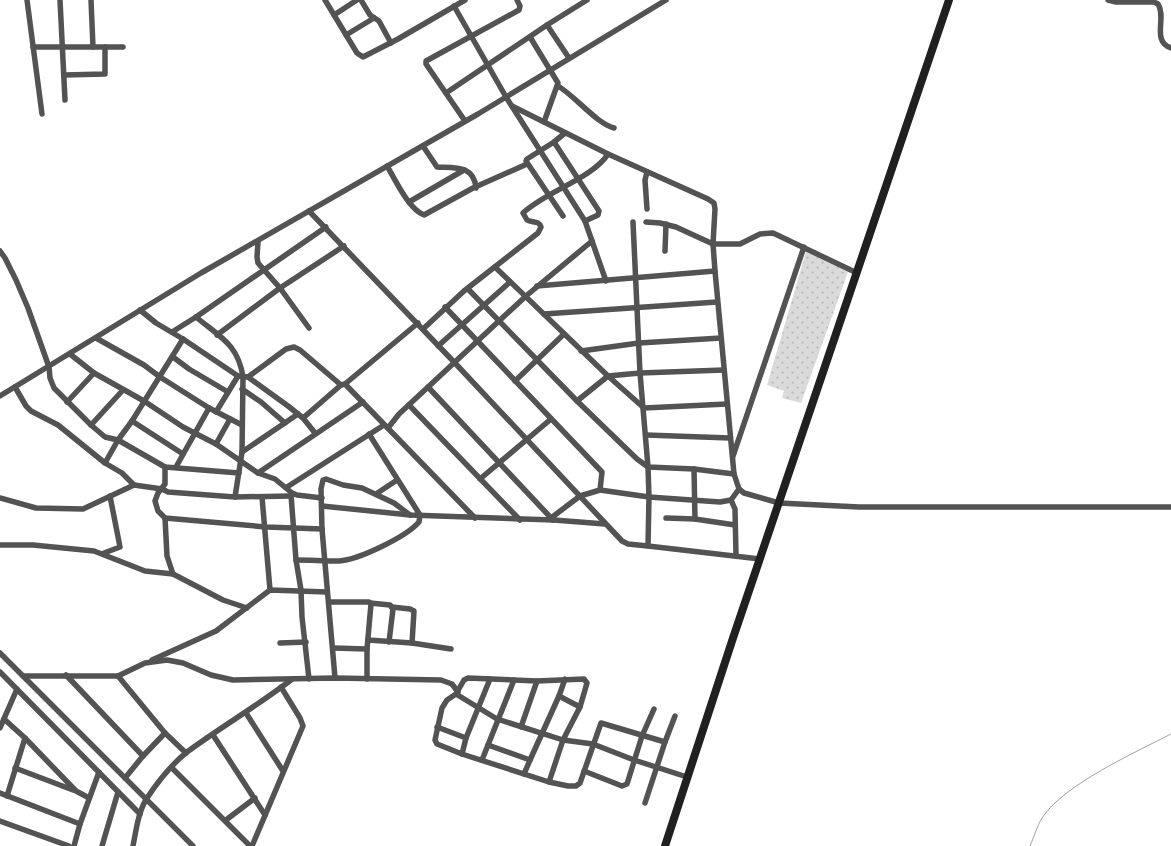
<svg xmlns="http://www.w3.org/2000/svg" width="1171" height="846" font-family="Roboto,sans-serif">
<defs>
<pattern id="grass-dots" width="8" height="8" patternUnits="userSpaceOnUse" patternTransform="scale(1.25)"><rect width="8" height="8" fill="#dadada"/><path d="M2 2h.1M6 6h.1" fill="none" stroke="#b9b9b9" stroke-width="1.8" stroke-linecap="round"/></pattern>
</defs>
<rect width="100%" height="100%" fill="#fff"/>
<polygon fill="url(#grass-dots)" points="806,252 848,272 801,403 782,398 784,391 767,385"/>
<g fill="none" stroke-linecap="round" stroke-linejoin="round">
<path stroke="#a1a1a1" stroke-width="1" d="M1030,846C1034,837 1037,826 1042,818C1063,785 1136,752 1171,734"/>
<g stroke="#535353" stroke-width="5.5">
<polyline points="27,0 42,114"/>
<polyline points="60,0 65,100"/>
<polyline points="91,0 93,47"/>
<polyline points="325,0 357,53 363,57 398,39 465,0"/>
<polyline points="361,0 370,15 379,21 391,43"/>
<path d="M1108,0L1116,2H1154L1158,4C1167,18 1151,41 1171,48"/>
<polyline points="454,6 506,97 585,221 606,281"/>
<polyline points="334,15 357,0"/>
<polyline points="547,25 569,58"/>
<polyline points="346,35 374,18"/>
<polyline points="530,37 558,83 544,122"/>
<polyline points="33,47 123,47"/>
<polyline points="64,75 105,74 105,47"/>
<path d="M558,86C575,96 596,123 614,128"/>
<polyline points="446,93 547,25 587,0"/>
<polyline points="512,106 608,154 708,199 714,203 715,209 713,244 715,271 734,474 739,489 744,493 779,503 859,507 1171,507"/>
<polyline points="465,121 426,64 426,61 519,10 520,6 517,0"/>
<polyline points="565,133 554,142 599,211 598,215 585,221"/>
<polyline points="554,142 527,159 526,161 563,216"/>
<path d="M423,146L437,167C455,168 474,165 476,188"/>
<path d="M387,166C395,179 409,210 424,215L473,188L527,164"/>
<polyline points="647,172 645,180 647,209"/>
<polyline points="409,202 464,170"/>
<polyline points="309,211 454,362 622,541 628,544 648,546 760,559"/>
<polyline points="633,222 640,373 648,467 649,497 648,546"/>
<polyline points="646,222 660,223 676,227 713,244 740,244 760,234 773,233 857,273"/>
<polyline points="258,242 257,257 258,263 280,288 309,328"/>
<polyline points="0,251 5,258 16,280 28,308 49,367 50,378 54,388 91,425 105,437 118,440 165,467 239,473"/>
<polyline points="665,251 666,224"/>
<polyline points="495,267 608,376 644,408 727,404"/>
<polyline points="537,286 715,271"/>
<polyline points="468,289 577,401 637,459 648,467 694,469 734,474"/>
<polyline points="445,307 602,472 600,490 580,496 551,518"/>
<polyline points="140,310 156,323 183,339 238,376 248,377 288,406 303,418 315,433"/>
<polyline points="544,314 717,302"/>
<path d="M196,317C220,337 238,344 243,377L242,452L235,497"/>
<path d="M423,329L464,291L538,233L541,227C539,220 532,223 527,220L523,213C545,192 593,178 608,154"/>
<polyline points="172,332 196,317 326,227"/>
<polyline points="217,335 280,288 344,246"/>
<polyline points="96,338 144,365 160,377 209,408 242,425"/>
<polyline points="438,346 510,282"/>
<polyline points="581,351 639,343 721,338"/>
<polyline points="70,354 94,373 144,401 183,427 216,444 258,473 275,479 292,493 297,495 322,498"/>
<polyline points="173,357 189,369 228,392"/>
<polyline points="248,377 286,349 294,347 300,350 341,385"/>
<polyline points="515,381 564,334"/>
<polyline points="345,384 418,323"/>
<polyline points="15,387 26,406 31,411 58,425 105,463 118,440 132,421 183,339"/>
<polyline points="428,387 553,520"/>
<polyline points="242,389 261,402 285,423"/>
<polyline points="0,396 201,273 478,114 666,0"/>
<polyline points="577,401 608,376 640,373 724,370"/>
<polyline points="67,402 94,373"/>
<polyline points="409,405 520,520"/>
<polyline points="216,412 238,376"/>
<polyline points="303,418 341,385 345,384 475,518"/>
<polyline points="132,421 183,454"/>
<polyline points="91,425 123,390"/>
<polyline points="388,428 399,414 526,296 592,241"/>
<polyline points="646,435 730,438"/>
<polyline points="216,444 230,419"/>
<polyline points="242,452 298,414"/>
<polyline points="733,456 804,247"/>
<polyline points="105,463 122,473 134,485"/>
<polyline points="165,467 165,484 158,493 155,501 158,511 165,518 266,527 322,529"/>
<polyline points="176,467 209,408"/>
<polyline points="694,469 695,519 735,525"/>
<polyline points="258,473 363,402"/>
<polyline points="480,479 551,419"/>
<polyline points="287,487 384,425"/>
<polyline points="600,490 649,497 720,502 731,500 739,489"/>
<polyline points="376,494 397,480"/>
<polyline points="291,495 296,560 301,590 302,617 309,679"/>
<polyline points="262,497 270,590"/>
<polyline points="0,498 36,508 83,509 134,485 162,489 168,492 235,497 290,496"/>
<polyline points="731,500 735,509 736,556"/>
<polyline points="322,506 410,515 554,520 605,524"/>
<polyline points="165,518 167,556 173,574 223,600 247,608"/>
<polyline points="666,518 695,519"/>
<polyline points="0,545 33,545 94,551 145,571 173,574"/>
<polyline points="104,553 120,547 110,496"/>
<path d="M296,560C310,560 324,561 339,561C358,560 406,537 419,522L420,515L369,434"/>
<polyline points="329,602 369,602 371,604 367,649 367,679"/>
<polyline points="370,603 390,605 393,609 389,642"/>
<polyline points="392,607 410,609 414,611 412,643"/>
<polyline points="368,640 412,643 451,649"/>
<polyline points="280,643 306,642"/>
<polyline points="333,648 367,649"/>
<polyline points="0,653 193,846"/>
<polyline points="152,660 216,631 270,590 327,592"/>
<polyline points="0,672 140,814"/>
<polyline points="66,675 143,756"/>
<polyline points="23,676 118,676 145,663 167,660 183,663 211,675 233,680 335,678 441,680 452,684 458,692"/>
<polyline points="118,676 165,733 186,753"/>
<polyline points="335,678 322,529 321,489 323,480 326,479 343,485 362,488 394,503 410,515"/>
<polyline points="537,681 584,679 587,683 580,707 563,740 549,782"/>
<polyline points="456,694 497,719 563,740 593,744 634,760 687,777"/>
<polyline points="559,696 580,707"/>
<polyline points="246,713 283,771"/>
<polyline points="4,719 25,738 76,791 89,798"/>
<polyline points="437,727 466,738"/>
<polyline points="521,727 537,681 468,678 464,680 456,694 447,700 442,708 435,740 437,744 462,754 549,782 568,786 576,786 580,783 601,723 665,742"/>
<polyline points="0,728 17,689"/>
<polyline points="213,735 265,815"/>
<polyline points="488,745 530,760 559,696 565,679"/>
<polyline points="462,754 466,738 490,679"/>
<polyline points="482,760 514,680"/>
<polyline points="15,768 73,790"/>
<polyline points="172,768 250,846"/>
<polyline points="584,771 622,786 627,784 642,736 654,709"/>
<polyline points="524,774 530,760"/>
<polyline points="125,778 143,756 165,733"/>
<polyline points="0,793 80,824"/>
<polyline points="7,796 25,738"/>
<polyline points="645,803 665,742 675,716"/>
<polyline points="226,820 255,798"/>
<polyline points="0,821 69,846"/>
<polyline points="74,846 80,824 99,772"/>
<polyline points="102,846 118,792"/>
<path d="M133,846C136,831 138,812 147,798C157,783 172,764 187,752C221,727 257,706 291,680"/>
<polyline points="252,846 303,726 300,718 281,687"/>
</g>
<polyline stroke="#202020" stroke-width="8" points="665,846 733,638 949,0"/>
</g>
</svg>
